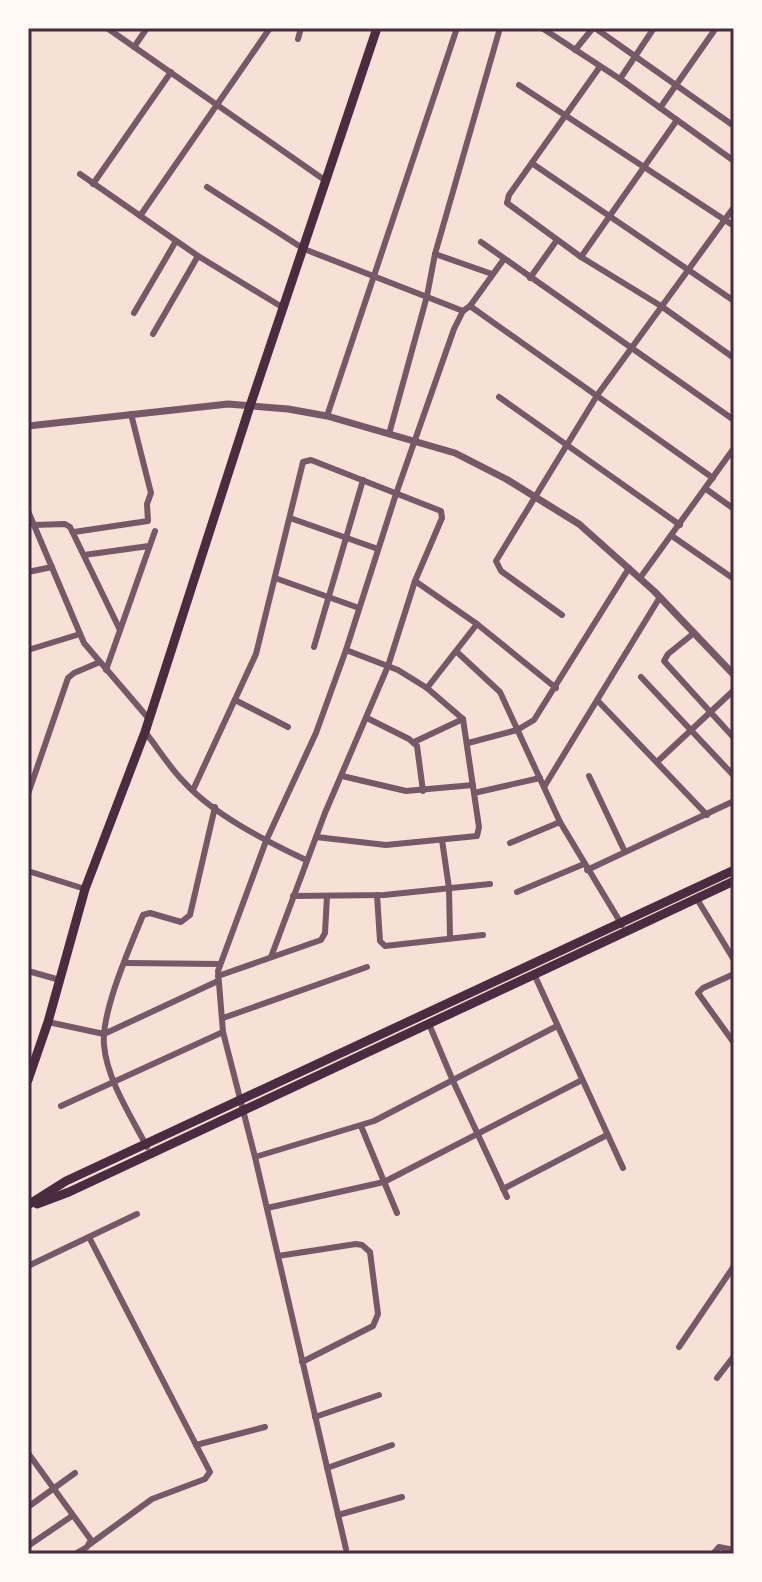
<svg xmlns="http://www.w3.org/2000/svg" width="762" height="1582" font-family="'Roboto Condensed',sans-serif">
<rect width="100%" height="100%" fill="#f7e1d7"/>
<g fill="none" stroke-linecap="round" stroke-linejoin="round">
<g stroke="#755966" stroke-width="6">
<polyline points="107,28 326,181"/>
<polyline points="542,28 620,79 734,161"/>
<polyline points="595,28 734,126"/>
<polyline points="298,39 301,28"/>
<polyline points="134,47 147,28"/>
<polyline points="575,50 593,28"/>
<polyline points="599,68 509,195 507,203 581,257 661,306 734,358"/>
<polyline points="620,79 654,28"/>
<polyline points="519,85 734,226"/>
<polyline points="660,108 716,28"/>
<polyline points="533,164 734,301"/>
<polyline points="80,174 198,256 282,307"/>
<polyline points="93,184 171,72"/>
<polyline points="207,187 304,249 463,311"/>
<polyline points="140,216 270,28"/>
<polyline points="481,242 734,420"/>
<polyline points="435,254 492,274"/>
<polyline points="581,257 677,120"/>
<polyline points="504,259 470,306 713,478"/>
<polyline points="530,278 557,240"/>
<polyline points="134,313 176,241"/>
<polyline points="153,334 198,256"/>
<polyline points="499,397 680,525"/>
<polyline points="327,416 457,28"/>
<polyline points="389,434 427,296 435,254 500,28"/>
<polyline points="706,489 734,509"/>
<polyline points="28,511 84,643 149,719"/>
<polyline points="290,518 378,549"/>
<polyline points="34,525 65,524 70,527 120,630"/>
<polyline points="74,532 148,521 147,504 151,493 131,414"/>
<polyline points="672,536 734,579"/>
<polyline points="84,555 149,546"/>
<polyline points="28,572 52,567"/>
<polyline points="275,578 359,608"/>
<polyline points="640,578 734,448"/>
<polyline points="415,581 477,624 556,688"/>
<polyline points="562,615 501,571 496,561 598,394 734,207"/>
<polyline points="694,633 668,654 664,661 734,738"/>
<polyline points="314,647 363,480"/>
<polyline points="28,650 80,634"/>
<polyline points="346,650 398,670 427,688 477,624"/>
<polyline points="457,652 500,692 560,822 622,925"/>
<polyline points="106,670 155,531"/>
<polyline points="641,677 734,776"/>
<polyline points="235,700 288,727"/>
<polyline points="598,701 707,815"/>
<polyline points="367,718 409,739 417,746 423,791"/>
<path d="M145,732C158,748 169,767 184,782C214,815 266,841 306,860"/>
<polyline points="414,742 463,719"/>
<polyline points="468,743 517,730 534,720 629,568"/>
<polyline points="658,761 734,690"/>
<polyline points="342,776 406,791 473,785"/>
<polyline points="589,776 625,852"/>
<polyline points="544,787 660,597"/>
<polyline points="193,790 256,654 303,462 311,460 441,511 442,518 415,581 388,666 325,813 271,957"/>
<polyline points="474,793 540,778"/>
<polyline points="28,794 68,678 74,673 100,662"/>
<polyline points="316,837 386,845 477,836 479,827 463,719 427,688"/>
<polyline points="442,840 449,888 450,937"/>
<polyline points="510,843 560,822"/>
<polyline points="587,870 734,801"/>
<polyline points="28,871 85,889"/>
<polyline points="517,892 584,864"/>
<polyline points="377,895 380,941 385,946 483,935"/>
<polyline points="293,896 384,895 490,884"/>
<polyline points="697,899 734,960"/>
<polyline points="126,963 220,964"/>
<polyline points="28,971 60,980"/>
<polyline points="534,974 623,1168"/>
<polyline points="734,974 703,988 698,993 734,1043"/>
<polyline points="218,976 321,940 325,933 327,896"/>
<polyline points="223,1018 367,967"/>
<polyline points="48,1022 104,1034 218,981"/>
<polyline points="429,1024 453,1081 507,1197"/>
<polyline points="61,1106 223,1032"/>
<polyline points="361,1126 397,1213"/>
<path d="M147,1147C131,1116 107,1080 104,1045C101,1012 130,947 143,915L150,913L181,922L190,915L215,807"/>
<polyline points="255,1157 374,1121 557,1026"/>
<polyline points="503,1189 607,1135"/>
<polyline points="267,1208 384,1182 582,1080"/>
<polyline points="89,1237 210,1472 205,1479 152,1499 90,1544"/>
<polyline points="278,1256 356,1244 362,1245 370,1252 378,1314 373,1326 302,1362"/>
<polyline points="28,1266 137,1214"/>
<polyline points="679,1347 734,1266"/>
<polyline points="717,1378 734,1356"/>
<polyline points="315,1417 379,1395"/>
<polyline points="196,1445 265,1427"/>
<polyline points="28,1453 91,1540 87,1547 75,1554"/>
<polyline points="327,1468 392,1445"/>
<polyline points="28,1507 75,1473"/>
<polyline points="338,1515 402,1497"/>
<polyline points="28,1546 72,1516"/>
<polyline points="346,1549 255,1157 223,1032 218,971 266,841 316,733 346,650 396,494 454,329 463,311 470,306"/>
<polyline points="713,1554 719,1547 734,1550"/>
</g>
<polyline stroke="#755966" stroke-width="7" points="28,426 228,404 288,409 327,416 455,453 506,479 579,524 654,591 734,675"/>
<polyline stroke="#4a2c40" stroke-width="9" points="28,1080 48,1022 85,889 145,732 250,406 377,28"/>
<g stroke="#4a2c40" stroke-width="9">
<polyline points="37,1204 69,1192 734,881"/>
<polyline points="28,1205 66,1181 734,870"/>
</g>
</g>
<rect width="762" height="1582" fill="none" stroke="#fffaf5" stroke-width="60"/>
<rect x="30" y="30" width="702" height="1522" fill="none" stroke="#4a2c40" stroke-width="3"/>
</svg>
